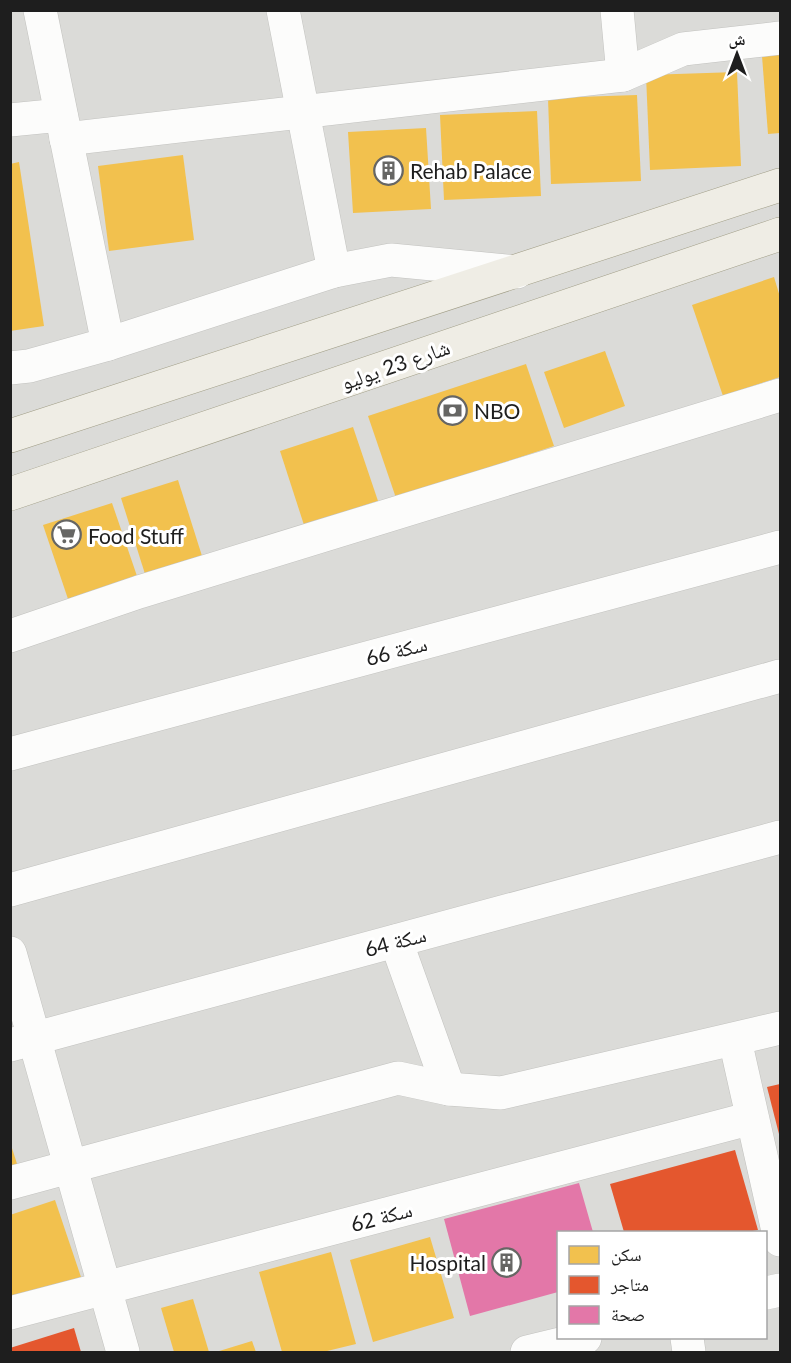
<svg xmlns="http://www.w3.org/2000/svg" width="791" height="1363" font-family="Lato,'Noto Naskh Arabic',sans-serif">
<rect width="100%" height="100%" fill="#ecece7"/>
<path fill="#dbdbd8" fill-rule="evenodd" d="M10,11H780V1352H11ZM558,1232H766V1338H558Z"/>
<g fill="#f2c14e">
<polygon points="780,54 780,133 768,134 762,56"/>
<polygon points="737,72 741,166 650,170 646,75"/>
<polygon points="637,95 641,181 551,184 548,98"/>
<polygon points="537,111 541,196 444,200 440,115"/>
<polygon points="426,128 431,209 353,213 348,132"/>
<polygon points="183,155 194,240 109,251 98,166"/>
<polygon points="19,162 44,326 10,331 10,164"/>
<polygon points="774,277 780,297 780,377 723,396 692,305"/>
<polygon points="605,351 625,406 564,428 544,372"/>
<polygon points="526,364 554,446 396,498 368,416"/>
<polygon points="353,427 378,501 304,525 280,451"/>
<polygon points="178,480 202,556 145,574 121,498"/>
<polygon points="112,503 137,576 68,599 43,525"/>
<polygon points="10,1142 20,1173 10,1176"/>
<polygon points="55,1200 83,1283 10,1306 10,1215"/>
<polygon points="430,1237 454,1318 373,1342 350,1260"/>
<polygon points="331,1252 356,1344 323,1352 282,1352 259,1272"/>
<polygon points="193,1299 209,1352 174,1352 161,1308"/>
<polygon points="252,1341 256,1352 216,1352"/>
</g>
<g fill="#e4572e">
<polygon points="780,1084 780,1138 767,1087"/>
<polygon points="735,1150 758,1230 747,1232 624,1232 610,1184"/>
<polygon points="74,1328 81,1352 10,1352 10,1348"/>
</g>
<polygon fill="#e377a8" points="579,1183 593,1232 558,1232 558,1292 470,1316 444,1219"/>
<g fill="none" stroke-linecap="round" stroke-linejoin="round">
<defs>
<g id="minor">
<polyline points="40,10 108,344"/>
<polyline points="283,10 334,271"/>
<polyline points="617,10 623,75"/>
<polyline points="10,120 61,115"/>
<polyline points="66,139 623,75 683,49 780,38"/>
<polyline points="10,368 29,366 108,344 334,271 391,260 517,272"/>
<polyline points="10,636 139,592 780,395"/>
<polyline points="10,754 780,547"/>
<polyline points="10,890 780,676"/>
<polyline points="396,941 449,1089"/>
<polyline points="10,953 123,1352"/>
<polyline points="735,1040 780,1240"/>
<polyline points="10,1045 780,837"/>
<polyline points="10,1183 398,1078 449,1089 501,1093 780,1028"/>
<polyline points="766,1293 780,1290"/>
<polyline points="10,1313 752,1118"/>
<polyline points="687,1338 689,1352"/>
<polyline points="527,1352 585,1338"/>
</g>
<g id="major">
<polyline points="10,436 780,185"/>
<polyline points="10,494 780,234"/>
</g>
</defs>
<use href="#minor" stroke="#c2c2bf" stroke-width="34"/>
<use href="#major" stroke="#a09d86" stroke-width="34"/>
<use href="#minor" stroke="#fcfcfb" stroke-width="33"/>
<use href="#major" stroke="#efede5" stroke-width="33"/>
</g>
<defs>
<symbol id="building-ring" viewBox="-11 -11 22 22"><circle r="9.5" fill="#fff" stroke="#666664" stroke-width="1.5"/><path d="M-4-6H4V6H1V3H-1V6H-4ZM-2.5-4.3h1.7v1.8h-1.7ZM.8-4.3h1.7v1.8H.8ZM-2.5-1h1.7V.8h-1.7ZM.8-1h1.7V.8H.8Z" fill="#666664"/></symbol>
<symbol id="bank-ring" viewBox="-11 -11 22 22"><circle r="9.5" fill="#fff" stroke="#666664" stroke-width="1.5"/><path d="M-6-4H6V4H-6ZM0-2.3a2.3 2.3 0 1 0 0 4.6a2.3 2.3 0 1 0 0-4.6Z" fill="#666664"/></symbol>
<symbol id="supermarket-ring" viewBox="-11 -11 22 22"><circle r="9.5" fill="#fff" stroke="#666664" stroke-width="1.5"/><path d="M-6-5.5h2.5l.6 2H6L4.5 2H-2.5L-4.4-4H-6ZM-1.5 3.2a1.3 1.3 0 1 0 .1 0ZM3 3.2a1.3 1.3 0 1 0 .1 0Z" fill="#666664"/></symbol>
</defs>
<g fill-rule="evenodd">
<use href="#building-ring" x="372" y="154" width="33" height="33"/>
<use href="#bank-ring" x="436" y="394" width="33" height="33"/>
<use href="#supermarket-ring" x="50" y="518" width="33" height="33"/>
<use href="#building-ring" x="490" y="1246" width="33" height="33"/>
</g>
<g text-anchor="middle" dominant-baseline="central" stroke-width="6" stroke-linejoin="round" paint-order="stroke">
<g font-size="21" fill="#1e1e1e" stroke="#fff" text-anchor="start">
<text x="410" y="170">Rehab Palace</text>
<text x="474" y="410">NBO</text>
<text x="88" y="535">Food Stuff</text>
<text x="486" y="1262" text-anchor="end">Hospital</text>
</g>
<g font-size="21" fill="#1e1e1e" stroke="#fff">
<text transform="translate(395 364) rotate(-19)">شارع 23 يوليو</text>
<text transform="translate(396 650) rotate(-15)">سكة 66</text>
<text transform="translate(395 941) rotate(-15)">سكة 64</text>
<text transform="translate(381 1216) rotate(-15)">سكة 62</text>
</g>
</g>
<rect width="791" height="1363" fill="none" stroke="#1e1e1e" stroke-width="24"/>
<rect x="557" y="1231" width="210" height="108" fill="#ffffff" stroke="#a5a5a5" stroke-width="1.5"/>
<rect x="569" y="1246" width="30" height="18" fill="#f2c14e" stroke="#a5a5a5" stroke-width="1.5"/>
<text x="611" y="1261" font-size="18" fill="#1e1e1e">سكن</text>
<rect x="569" y="1276" width="30" height="18" fill="#e4572e" stroke="#a5a5a5" stroke-width="1.5"/>
<text x="611" y="1291" font-size="18" fill="#1e1e1e">متاجر</text>
<rect x="569" y="1306" width="30" height="18" fill="#e377a8" stroke="#a5a5a5" stroke-width="1.5"/>
<text x="611" y="1321" font-size="18" fill="#1e1e1e">صحة</text>
<g transform="translate(737 54)" stroke="#ffffff" stroke-width="4.5" paint-order="stroke">
<path d="M0-4.5L10 22L0 15L-10 22Z" fill="#1e1e1e"/>
<text y="-9" font-size="16" font-weight="bold" text-anchor="middle" fill="#1e1e1e">ش</text>
</g>
</svg>
